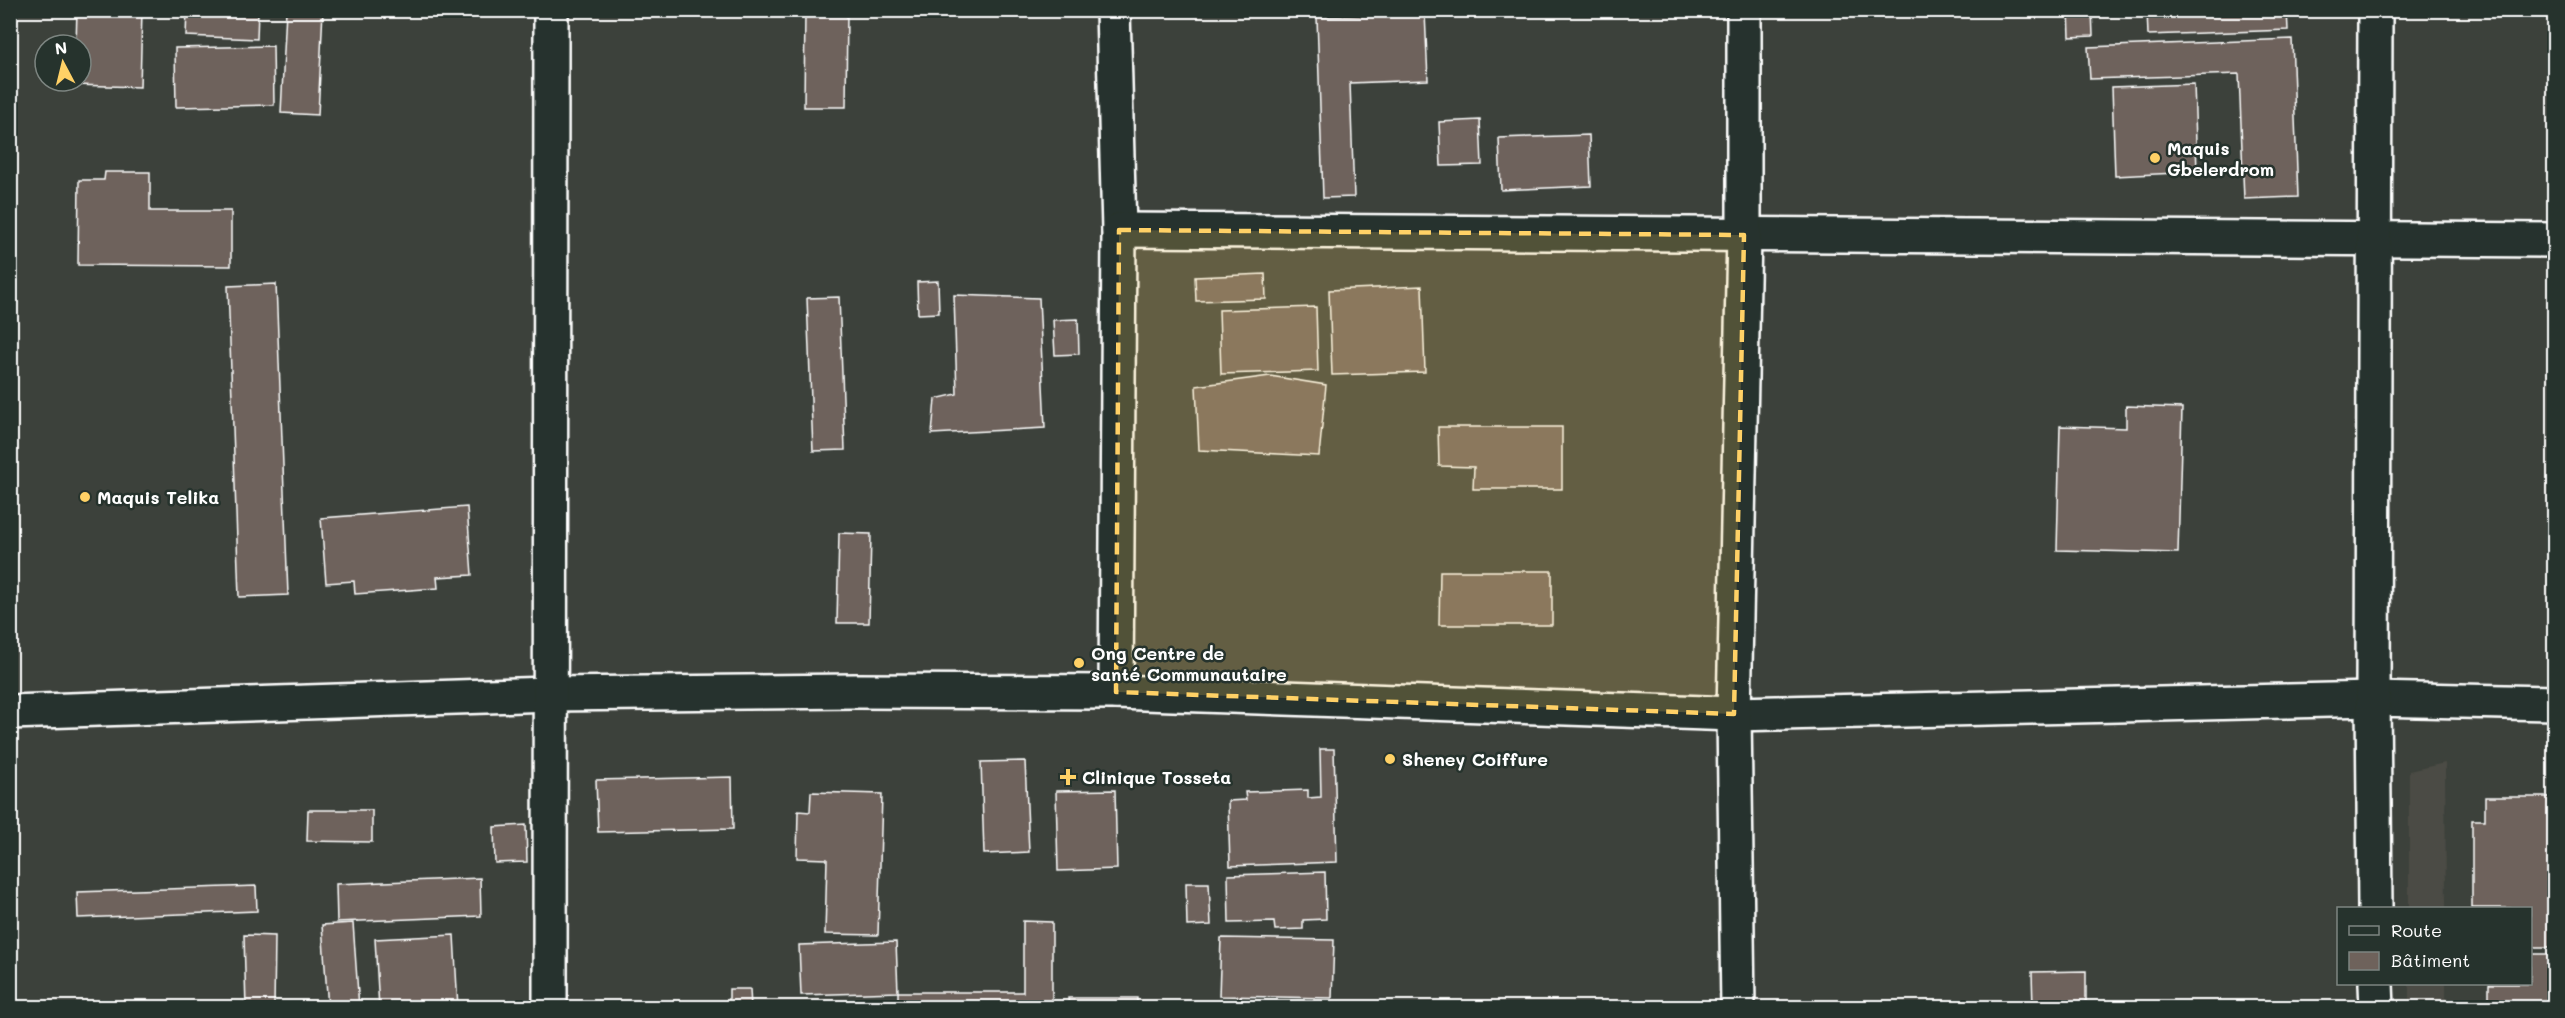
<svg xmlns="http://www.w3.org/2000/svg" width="2565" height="1018" font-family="Mali,sans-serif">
<rect width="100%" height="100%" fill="#3c413b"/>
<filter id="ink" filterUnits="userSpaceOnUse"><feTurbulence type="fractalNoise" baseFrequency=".0167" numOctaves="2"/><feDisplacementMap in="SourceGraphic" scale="12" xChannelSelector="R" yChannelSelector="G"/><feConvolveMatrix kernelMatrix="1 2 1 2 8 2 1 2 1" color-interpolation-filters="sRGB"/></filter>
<g filter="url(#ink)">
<g fill="#4b4b45">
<polygon points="2445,763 2446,908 2409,908 2409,771"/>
<rect x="2409" y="984" width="37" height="23"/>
</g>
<g fill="#6e625b" stroke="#fff" stroke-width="1.5">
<polygon points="77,10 142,10 140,87 75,85 75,81 81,81 81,45 76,45"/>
<polygon points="187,10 258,10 257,39 186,36"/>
<polygon points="286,10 323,10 318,115 281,113"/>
<polygon points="805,10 847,10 846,107 804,107"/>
<polygon points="2069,10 2092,10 2093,36 2070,37"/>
<polygon points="2147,10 2287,10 2288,30 2148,35"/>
<polygon points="1425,13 1428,80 1350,83 1354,197 1323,198 1317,17"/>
<polygon points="2292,39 2298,197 2244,199 2239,74 2090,79 2088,47"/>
<polygon points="273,46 274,105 176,107 175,48"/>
<polygon points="2194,84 2197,172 2115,176 2112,87"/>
<polygon points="1480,120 1482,165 1441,166 1439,122"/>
<polygon points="1589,135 1591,186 1501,190 1499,138"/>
<polygon points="105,172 150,172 150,211 231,211 231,266 78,265 79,180 104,180"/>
<polygon points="1265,274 1266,299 1196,301 1195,277"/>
<polygon points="938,281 939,313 918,314 917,282"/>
<polygon points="276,284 288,595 239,597 228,286"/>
<polygon points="1422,286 1425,372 1332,375 1329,290"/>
<polygon points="954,295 1039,298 1045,428 932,434 935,399 957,394"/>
<polygon points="839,297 845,450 813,451 807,298"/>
<polygon points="1316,307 1318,371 1221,374 1219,310"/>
<polygon points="1078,319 1079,354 1055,355 1053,320"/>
<polygon points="1270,376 1326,385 1319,456 1199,450 1196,386"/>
<polygon points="2126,406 2182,408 2178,553 2057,550 2060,426 2126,428"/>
<polygon points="1438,427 1562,427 1562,489 1473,489 1474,467 1439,466"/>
<polygon points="467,507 472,575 437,577 438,588 355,594 354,581 326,583 321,518"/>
<polygon points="839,533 871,534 869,623 837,623"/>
<polygon points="1440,571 1552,571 1552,625 1439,625"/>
<polygon points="1320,749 1334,749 1337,862 1230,866 1228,801 1246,800 1245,792 1308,790 1308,798 1321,797"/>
<polygon points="1025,761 1029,852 984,854 981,762"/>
<polygon points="732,777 733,829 598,832 596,780"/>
<polygon points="1115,790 1117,869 1058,871 1056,791"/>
<polygon points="811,792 882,794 878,935 825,934 827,859 797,858 798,811 810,812"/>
<polygon points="2485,797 2554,797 2554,947 2530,947 2530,908 2472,908 2472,820 2485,820"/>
<polygon points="308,810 372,810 372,842 307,841"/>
<polygon points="526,825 527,862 495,863 494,827"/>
<polygon points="1325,872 1326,919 1303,920 1303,929 1275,930 1274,922 1229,923 1228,875"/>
<polygon points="480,878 481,916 337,922 336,884"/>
<polygon points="1186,883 1209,883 1211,925 1187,926"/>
<polygon points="256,886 257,911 78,918 77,892"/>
<polygon points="1023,921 1052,922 1052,1008 898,1008 898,992 1023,992"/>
<polygon points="353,923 359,1008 328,1008 322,925"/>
<polygon points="244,935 275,936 274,1008 246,1008"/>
<polygon points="454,935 458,1008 379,1008 375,939"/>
<polygon points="1221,938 1334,940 1332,998 1219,996"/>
<polygon points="896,942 898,992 801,995 799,945"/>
<polygon points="2530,954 2554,954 2554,1008 2489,1007 2489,984 2530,984"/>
<polygon points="2086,971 2086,1008 2033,1008 2032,972"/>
<polygon points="729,989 750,989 751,1008 729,1008"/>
<polygon points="1068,998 1137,998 1137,1008 1069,1008"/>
</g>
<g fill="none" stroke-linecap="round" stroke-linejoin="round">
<defs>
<g id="minor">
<polyline points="1113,10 1119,230 1116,692"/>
<polyline points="1119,230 2554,240"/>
<polyline points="10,712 550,694 856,691 1116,692 1734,714 2373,699 2554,703"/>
<polyline points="2375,908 2373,699 2375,10"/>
<polyline points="2376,984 2377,1008"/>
<polyline points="550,1008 551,10"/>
</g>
<polyline id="tertiary" points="1738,1008 1734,714 1744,235 1744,10"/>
</defs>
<use href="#minor" stroke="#fff" stroke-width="38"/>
<use href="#tertiary" stroke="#fff" stroke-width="38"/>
<use href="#minor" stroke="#26332d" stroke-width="33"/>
<use href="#tertiary" stroke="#26332d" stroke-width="33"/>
</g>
</g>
<path fill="#ffd166" fill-opacity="0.2" stroke="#ffd166" stroke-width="4.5" stroke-dasharray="12 8" stroke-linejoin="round" d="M1119,230L1744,235L1734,714L1116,692Z"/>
<g fill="#ffd166" stroke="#26332d" stroke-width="2">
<circle cx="2155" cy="158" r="6"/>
<circle cx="85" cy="497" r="6"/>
<circle cx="1079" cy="663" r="6"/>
<circle cx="1390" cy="759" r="6"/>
<path d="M1065 768h6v6h6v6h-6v6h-6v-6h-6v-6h6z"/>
</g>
<g text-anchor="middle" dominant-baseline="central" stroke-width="5" stroke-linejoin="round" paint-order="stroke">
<g font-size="18" font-weight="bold" fill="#fff" stroke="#26332d" text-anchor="start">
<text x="2167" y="148">Maquis<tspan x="2167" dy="21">Gbelerdrom</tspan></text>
<text x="97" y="497">Maquis Telika</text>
<text x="1091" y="653">Ong Centre de<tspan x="1091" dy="21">santé Communautaire</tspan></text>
<text x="1402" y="759">Sheney Coiffure</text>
<text x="1082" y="777">Clinique Tosseta</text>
</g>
</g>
<rect width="2565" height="1018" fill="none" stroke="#26332d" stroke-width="36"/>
<rect x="18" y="18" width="2529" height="982" fill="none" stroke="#fff" stroke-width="2" filter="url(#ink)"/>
<rect x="2337" y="907" width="195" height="78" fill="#26332d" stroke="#7d8581" stroke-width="1.5"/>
<rect x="2349" y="926" width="30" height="9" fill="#26332d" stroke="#7d8581" stroke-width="1.5"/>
<text x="2391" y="937" font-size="18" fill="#ffffff">Route</text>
<rect x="2349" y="952" width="30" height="18" fill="#6e625b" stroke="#7d8581" stroke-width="1.5"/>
<text x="2391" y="967" font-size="18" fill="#ffffff">Bâtiment</text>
<g transform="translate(63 63) rotate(353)"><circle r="28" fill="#26332d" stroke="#7d8581" stroke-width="1.5"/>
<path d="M0-4.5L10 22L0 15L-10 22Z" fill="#ffd166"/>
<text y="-9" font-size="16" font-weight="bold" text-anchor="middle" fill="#ffffff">N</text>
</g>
</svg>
